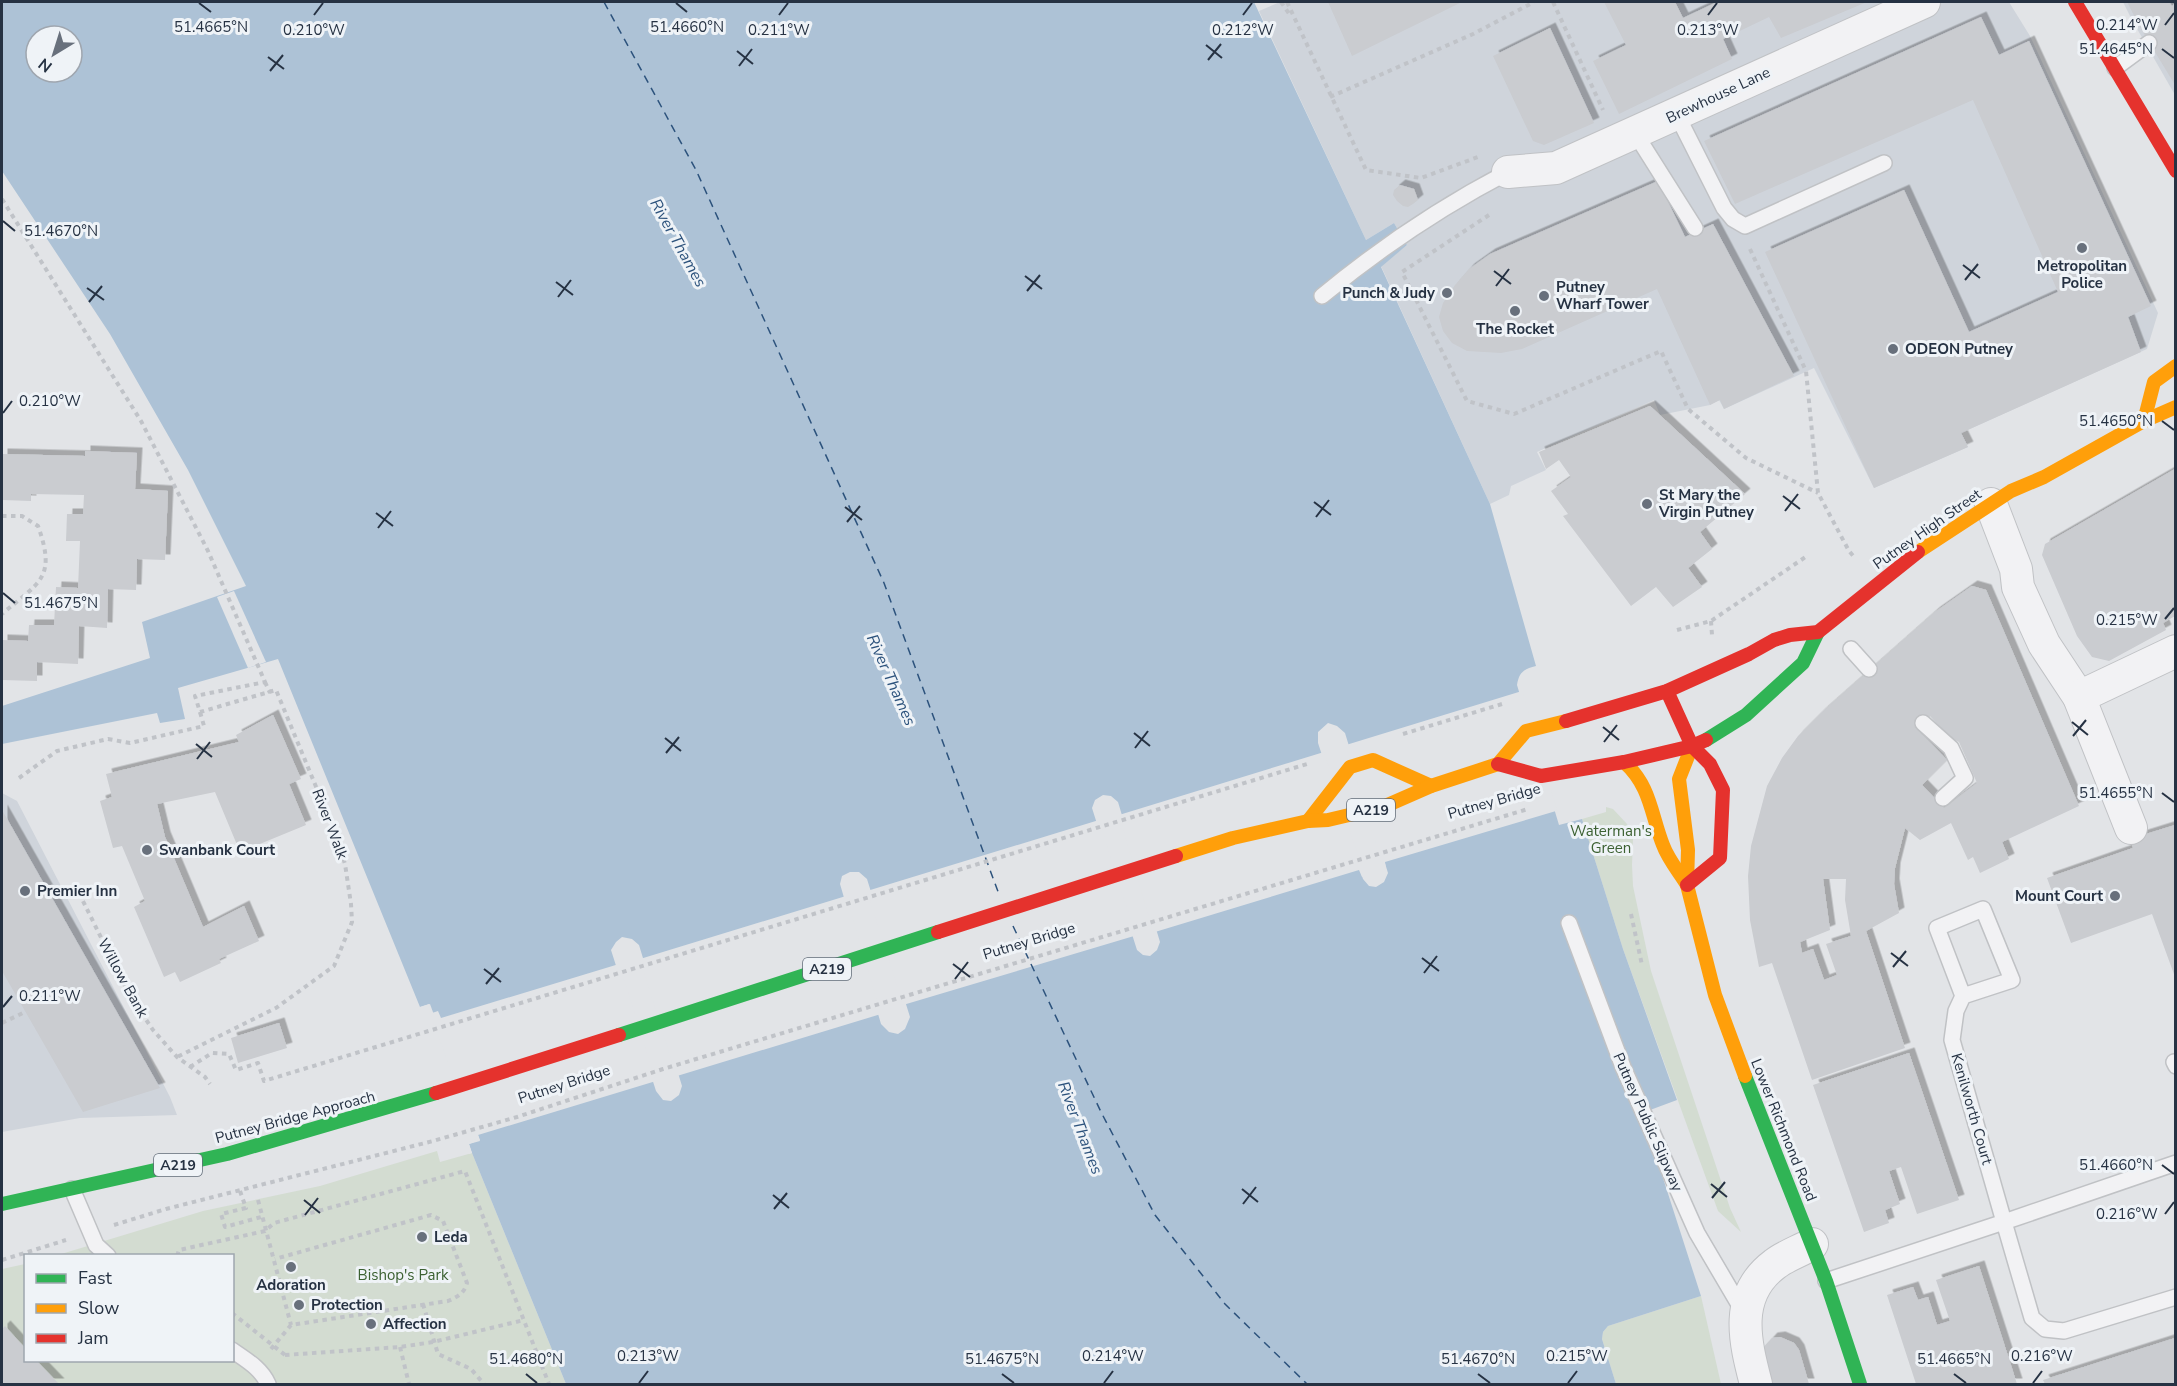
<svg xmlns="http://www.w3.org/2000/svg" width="2177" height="1386" font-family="'Nunito Sans',sans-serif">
<defs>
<filter id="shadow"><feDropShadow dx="5.5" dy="-5.5" stdDeviation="0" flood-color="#0004"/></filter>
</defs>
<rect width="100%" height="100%" fill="#e2e4e7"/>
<g fill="#cfd4db">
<polygon points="1280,2 2009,2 2030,36 2158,313 2147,349 1961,433 1968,447 1874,488 1814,368 1724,409 1719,400 1710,405 1660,415 1654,400 1537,452 1546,470 1511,486 1509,495 1490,504 1381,266 1407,245 1394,223 1366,240 1259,11"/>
<polygon points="2123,2 2175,2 2175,95 2132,20"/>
<polygon points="2,793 17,801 170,1097 177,1115 80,1118 2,1132"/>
</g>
<g fill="#d3dcd1">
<polygon points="1606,807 1613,809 1627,824 1633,839 1632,865 1633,886 1651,971 1730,1208 1741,1232 1718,1211 1623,949 1582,819 1606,812"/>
<polygon points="437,1151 440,1162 472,1153 566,1384 2,1384 2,1269 25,1264 26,1360 232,1360 232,1256 58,1255 203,1211 320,1186"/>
<polygon points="1701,1296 1721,1384 1616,1384 1602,1339 1603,1332 1608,1326"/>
</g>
<path fill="#adc2d6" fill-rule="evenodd" d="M2,2H1254L1366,240L1394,223L1407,245L1381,267L1490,504L1536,666C1524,669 1519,672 1517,685L1559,825L1582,819L1623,949L1677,1100L1642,1113L1701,1296L1608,1326L1603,1332L1602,1339L1616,1384H566L472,1153L469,1144L480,1140L430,1004L420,1007L278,659L178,688L185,719L160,723L157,713L2,744V706L150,658L142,622L246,586L188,470L110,334L2,171ZM36,36H72V72H36ZM1328,723L1337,726L1345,733L1388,873L1384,882L1376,887L1369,886L1363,879L1318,743V732ZM1103,795L1111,796L1118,802L1160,942L1157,950L1150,956L1143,955L1137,950L1092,808L1095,800ZM850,872H859L867,879L910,1017L905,1029L898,1034L889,1032L881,1024L840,884L842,876ZM622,937L632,939L639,945L682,1086L679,1095L671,1101L663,1100L656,1091L611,950L616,942Z"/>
<g fill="#e2e4e7">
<polygon points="234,591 266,662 248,668 217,597"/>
<polygon points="1522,691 1559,817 1556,811 1385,862 1386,869 1384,870 1346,745"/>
<polygon points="1324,752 1365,876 1362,877 1359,870 1155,932 1155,938 1119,815"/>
<polygon points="1099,820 1138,943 1136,943 1134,936 903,1005 905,1011 867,891"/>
<polygon points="846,896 881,1014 677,1076 678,1082 640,959"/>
<polygon points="619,964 656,1081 478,1135 480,1141 469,1144 472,1153 469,1154 466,1143 476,1139 428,1008 420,1010 417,1008 429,1004 432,1013 438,1011 441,1018"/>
</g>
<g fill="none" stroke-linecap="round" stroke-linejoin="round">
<g stroke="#2c527c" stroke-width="1.5" stroke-dasharray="8 6" stroke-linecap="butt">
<polyline points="604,2 696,170 884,583 1000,897"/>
<polyline points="1013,926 1101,1112 1155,1215 1225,1304 1307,1384"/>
</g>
</g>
<g fill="#caccd0" fill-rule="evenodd" filter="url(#shadow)">
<polygon points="1328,2 1462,2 1352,56"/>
<polygon points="1604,2 1675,2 1683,18 1717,2 1867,2 1781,38 1769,17 1723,39 1732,59 1619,114 1593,61 1626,45"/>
<polygon points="2127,2 2169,2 2172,6 2175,3 2175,85 2141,29"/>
<polygon points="1981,17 1999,55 2029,41 2151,306 2128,317 2141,352 1961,433 1968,447 1874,488 1765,252 1904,190 1969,332 2058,292 1973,100 1735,204 1704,141"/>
<polygon points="1550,28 1594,123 1544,145 1533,141 1493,56"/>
<polygon points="1658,181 1685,237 1713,224 1794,376 1724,409 1720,400 1710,405 1657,289 1522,349 1501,353 1467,351 1452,343 1443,331 1439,317 1443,303 1455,285 1469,269 1490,254"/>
<polygon points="1400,185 1414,189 1418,200 1413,204 1408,207 1403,206 1397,201 1393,195 1394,190"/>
<polygon points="1650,406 1745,494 1700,532 1712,549 1688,568 1702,587 1673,607 1656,587 1631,606 1563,516 1568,514 1551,491 1571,477 1559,460 1546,469 1539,452"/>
<polygon points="85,451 137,453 135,489 168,491 165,560 137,559 136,590 108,589 107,628 79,626 78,664 37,662 37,681 2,680 2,640 28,641 29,625 54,625 56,587 78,588 80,541 66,541 67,514 83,514 84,495 31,494 31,501 2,500 2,454 85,456"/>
<polygon points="2175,469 2175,616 2163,623 2166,630 2109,661 2092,657 2077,636 2042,555 2045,544"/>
<path d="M1972,586L1986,590L2079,806L2002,842L2009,859L1980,873L1973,857L1968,860L1951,823L1920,840L1905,828L1895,868L1894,884L1899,913L1866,931L1905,1048L1812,1080L1772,963L1759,967L1750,920L1748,876L1751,846L1767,786L1782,758L1798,736L1821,713L1935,612ZM1930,716L1949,737L1959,742L1977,783L1944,808L1922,785L1947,760L1917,729ZM1823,879H1846L1845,900L1851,936L1826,944L1837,975L1824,980L1813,949L1802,953L1800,942L1830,930Z"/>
<polygon points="273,715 301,779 289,784 306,825 240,852 215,792 157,804 165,837 203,927 244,906 259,941 219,959 221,963 180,982 175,972 164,977 134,907 145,901 122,846 113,848 100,801 112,797 106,774 239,742 236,735"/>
<polygon points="2,810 160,1088 83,1112 2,971"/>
<polygon points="2175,825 2175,977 2152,914 2071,943 2047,878 2133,848 2130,839"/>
<polygon points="279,1023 287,1048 238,1063 231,1038"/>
<polygon points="1909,1053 1959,1200 1917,1214 1901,1167 1889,1171 1900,1204 1885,1210 1889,1223 1864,1232 1813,1085"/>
<polygon points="1979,1266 2017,1384 1916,1384 1887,1295 1913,1287 1918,1300 1928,1297 1937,1325 1950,1321 1936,1280"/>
<polygon points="5,1326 26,1349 26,1360 36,1360 59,1384 2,1384 2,1329"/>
<polygon points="1780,1337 1794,1343 1799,1350 1809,1384 1765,1384 1760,1351 1772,1338"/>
<polygon points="2175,1338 2175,1384 2045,1384 2043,1380"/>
</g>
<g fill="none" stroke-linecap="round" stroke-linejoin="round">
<defs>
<g id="lane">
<polyline points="2115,68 2149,43"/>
<polyline points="1677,115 1724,208 1733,219 1745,226 1884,163"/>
<polyline points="1635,133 1695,228"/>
<path d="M1322,296C1380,248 1441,207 1508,172"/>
<polyline points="1851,649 1869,669"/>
<polyline points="1923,723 1951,748 1965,778 1943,798"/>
<polyline points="1569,923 1623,1067 1697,1233 1744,1313"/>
<polyline points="1963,996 1937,928 1983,909 2012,980 1963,996 1956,1011 1952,1040 2004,1222 2176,1163"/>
<polyline points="2174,1062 2176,1066"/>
<polyline points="72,1189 96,1245 108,1256"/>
<polyline points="1826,1281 2004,1222 2032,1318 2045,1329 2064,1331 2176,1297"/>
<path d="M232,1350C246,1360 261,1368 268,1384"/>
</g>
<g id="street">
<polyline points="1508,172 1556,168 1924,2"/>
<polyline points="1991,504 2016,569 2018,587 2044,644 2079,697 2131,828"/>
<polyline points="2079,697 2176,651"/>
<path d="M1756,1384C1745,1342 1733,1295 1775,1264C1785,1256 1800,1251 1812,1244"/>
</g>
</defs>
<use href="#lane" stroke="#c0c2c5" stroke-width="18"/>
<use href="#street" stroke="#c0c2c5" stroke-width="34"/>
<g stroke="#c0c3c8" stroke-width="4" stroke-dasharray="4.5 4.5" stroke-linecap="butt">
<polyline points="1281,2 1290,15"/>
<polyline points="1287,2 1366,170 1421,178 1478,157"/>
<polyline points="1553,2 1603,110"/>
<polyline points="1330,97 1473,34 1534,2"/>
<polyline points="2,199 141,421 208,551 265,682 195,696 200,712 276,690 336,835 345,864 351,904 352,922 334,966 276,1008 177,1057"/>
<polyline points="1489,215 1402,272 1467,401 1514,414 1661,351 1688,409 1746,458 1818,493"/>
<polyline points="1750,249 1806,371 1818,493 1849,551 1855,558"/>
<path d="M2,516H22L38,526C57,579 39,582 2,614"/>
<polyline points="1711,621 1712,635"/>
<polyline points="1677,630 1711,621 1807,556"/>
<polyline points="265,682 270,693"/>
<polyline points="1403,734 1502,704"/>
<polyline points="19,778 57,751 108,739 130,743 204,726 200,712"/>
<polyline points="79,893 129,994 153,1030 177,1057 205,1077 210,1084"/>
<polyline points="1631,914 1642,965"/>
<polyline points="2,1023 25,1012"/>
<polyline points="190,1067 212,1053 229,1054 236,1070 258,1063 264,1081 1307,764"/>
<polyline points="240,1191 246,1208 221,1214 225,1227 261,1217"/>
<polyline points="258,1200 291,1325"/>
<polyline points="114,1225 166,1209 433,1141 517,1117 663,1069 1528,809"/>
<polyline points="177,1256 179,1250 265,1231 274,1223 465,1171 549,1384"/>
<polyline points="2,1260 66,1240"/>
<polyline points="423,1304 438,1354 471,1369 484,1384"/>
<polyline points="232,1313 285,1355 284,1356"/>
<polyline points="400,1347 409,1384"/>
<path d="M271,1349L291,1325L448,1301C457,1297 464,1294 467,1283L443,1221L431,1215L275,1259"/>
<polyline points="285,1355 400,1347 433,1342 524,1320"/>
</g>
<use href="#lane" stroke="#f2f2f4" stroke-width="15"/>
<use href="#street" stroke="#f2f2f4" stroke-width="32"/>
<g stroke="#30b455" stroke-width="14">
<polyline points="1706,740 1746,715 1803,663 1818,632"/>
<polyline points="619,1035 938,932"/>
<polyline points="1745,1076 1826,1281 1860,1384"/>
<polyline points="2,1204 227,1154 436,1093"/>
</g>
<g stroke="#ff9f0a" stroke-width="14">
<polyline points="2144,421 2154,382 2176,366"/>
<polyline points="1918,552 2011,491 2044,477 2144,421 2176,407"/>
<polyline points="1692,746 1679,779 1688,850 1687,885 1715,995 1745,1076"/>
<path d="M1624,762C1651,786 1651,815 1663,845C1668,859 1679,872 1687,885"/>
<polyline points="1308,821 1350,767 1373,760 1431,786"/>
<polyline points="1176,856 1233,838 1308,821 1328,820 1383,807 1431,786 1498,764 1526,731 1566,721"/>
</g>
<g stroke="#e5322d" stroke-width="14">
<polyline points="2075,2 2176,171"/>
<polyline points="1667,691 1692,746 1710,764 1723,790 1720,858 1687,885"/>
<polyline points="1566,721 1667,691 1749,654 1774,640 1790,635 1818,632 1918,552"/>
<polyline points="1498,764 1541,776 1624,762 1692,746 1706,740"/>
<polyline points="938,932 1176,856"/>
<polyline points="436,1093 619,1035"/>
</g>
</g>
<path fill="none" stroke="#263243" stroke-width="2" d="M199,3L211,12M676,3L687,12M314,15L323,3M779,15L788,3M1243,15L1252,3M1708,15L1717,3M2165,25L2174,13M1206,45L1222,58M2162,49L2174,58M737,51L753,64M268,57L284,69M1208,60L1221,44M739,66L752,49M270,71L283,55M3,221L15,231M1963,265L1980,278M1494,271L1511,284M1025,276L1042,289M1965,280L1978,264M556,282L573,295M1496,286L1509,269M87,288L104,300M1027,291L1040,275M558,297L571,280M89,302L102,286M3,413L12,401M2162,421L2174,430M1783,496L1800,509M1314,502L1331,515M845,507L862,520M1785,511L1798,494M376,513L393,526M1316,517L1329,500M847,522L860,506M378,528L391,511M3,593L15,603M2165,619L2174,608M2072,722L2088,735M1603,727L1619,740M1134,733L1150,746M2073,736L2086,720M665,738L681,751M1604,742L1617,725M196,744L212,757M1135,748L1148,731M666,753L679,737M197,759L210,742M2162,793L2174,802M1891,953L1908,966M1422,958L1439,971M953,964L970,977M1893,967L1906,951M484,969L501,982M1424,973L1437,956M955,979L968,962M486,984L499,968M3,1007L12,996M2162,1165L2174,1174M1711,1184L1727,1197M1242,1189L1258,1202M773,1195L789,1208M1712,1198L1725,1182M304,1200L320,1213M1243,1204L1256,1187M774,1209L787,1193M2165,1214L2174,1202M305,1215L318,1198M526,1374L537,1383M1002,1374L1014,1383M1478,1374L1490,1383M1954,1374L1966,1383M639,1383L648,1371M1104,1383L1113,1371M1568,1383L1577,1371M2033,1383L2042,1371"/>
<g fill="#68707c" stroke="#eff3f7" stroke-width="2">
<circle cx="2082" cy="248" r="6"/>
<circle cx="1447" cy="293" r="6"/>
<circle cx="1544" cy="296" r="6"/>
<circle cx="1515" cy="311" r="6"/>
<circle cx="1893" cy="349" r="6"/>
<circle cx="1647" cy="504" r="6"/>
<circle cx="147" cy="850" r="6"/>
<circle cx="25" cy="891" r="6"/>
<circle cx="2115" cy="896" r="6"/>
<circle cx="422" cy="1237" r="6"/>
<circle cx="291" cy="1267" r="6"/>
<circle cx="299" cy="1305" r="6"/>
<circle cx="371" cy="1324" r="6"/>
</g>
<g text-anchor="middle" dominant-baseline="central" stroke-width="6" stroke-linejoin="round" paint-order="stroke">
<g fill="#eff3f7" stroke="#626c79" stroke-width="1.5">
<rect x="1347" y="799" width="48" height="22" rx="4.5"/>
<rect x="803" y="958" width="48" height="22" rx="4.5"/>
<rect x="154" y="1154" width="48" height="22" rx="4.5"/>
</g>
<g font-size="14" font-weight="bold" fill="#263243">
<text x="1371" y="810">A219</text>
<text x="827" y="969">A219</text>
<text x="178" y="1165">A219</text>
</g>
<g font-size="15" fill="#263243" stroke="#eff3f7">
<text transform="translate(1718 95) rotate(-25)">Brewhouse Lane</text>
<text transform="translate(1927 529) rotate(-35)">Putney High Street</text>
<text transform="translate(1494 801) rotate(-16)">Putney Bridge</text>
<text transform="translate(330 824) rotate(69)">River Walk</text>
<text transform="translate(1029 941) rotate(-17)">Putney Bridge</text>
<text transform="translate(123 978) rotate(61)">Willow Bank</text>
<text transform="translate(564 1084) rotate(-18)">Putney Bridge</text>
<text transform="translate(1972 1109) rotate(74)">Kenilworth Court</text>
<text transform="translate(295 1117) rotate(-15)">Putney Bridge Approach</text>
<text transform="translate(1648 1122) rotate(66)">Putney Public Slipway</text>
<text transform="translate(1784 1130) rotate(68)">Lower Richmond Road</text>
</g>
<g font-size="15" font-weight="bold" fill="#263243" stroke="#eff3f7" text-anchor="start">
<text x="2082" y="266" text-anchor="middle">Metropolitan<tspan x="2082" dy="17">Police</tspan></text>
<text x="1556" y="287">Putney<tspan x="1556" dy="17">Wharf Tower</tspan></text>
<text x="1435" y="293" text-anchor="end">Punch &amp; Judy</text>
<text x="1515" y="329" text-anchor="middle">The Rocket</text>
<text x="1905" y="349">ODEON Putney</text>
<text x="1659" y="495">St Mary the<tspan x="1659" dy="17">Virgin Putney</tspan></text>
<text x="159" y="850">Swanbank Court</text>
<text x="37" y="891">Premier Inn</text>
<text x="2103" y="896" text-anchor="end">Mount Court</text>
<text x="434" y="1237">Leda</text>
<text x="291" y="1285" text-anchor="middle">Adoration</text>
<text x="311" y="1305">Protection</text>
<text x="383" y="1324">Affection</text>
</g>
<g font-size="15" fill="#3c6132" stroke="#eff3f7">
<text x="1611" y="831">Waterman's<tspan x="1611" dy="17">Green</tspan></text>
<text x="403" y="1275">Bishop's Park</text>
</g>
<g font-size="16" font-style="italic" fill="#2c527c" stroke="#eff3f7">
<text transform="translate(678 243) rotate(61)">River Thames</text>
<text transform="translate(891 680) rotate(66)">River Thames</text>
<text transform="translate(1080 1128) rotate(69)">River Thames</text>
</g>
</g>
<g font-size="15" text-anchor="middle" fill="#263243" stroke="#eff3f7" stroke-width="6" stroke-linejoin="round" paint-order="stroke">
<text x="2127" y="30">0.214°W</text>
<text x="211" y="32">51.4665°N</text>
<text x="687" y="32">51.4660°N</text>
<text x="314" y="35">0.210°W</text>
<text x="779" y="35">0.211°W</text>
<text x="1243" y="35">0.212°W</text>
<text x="1708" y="35">0.213°W</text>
<text x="2116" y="54">51.4645°N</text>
<text x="61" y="236">51.4670°N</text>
<text x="50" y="406">0.210°W</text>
<text x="2116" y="426">51.4650°N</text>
<text x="61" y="608">51.4675°N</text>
<text x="2127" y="625">0.215°W</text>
<text x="2116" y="798">51.4655°N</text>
<text x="50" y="1001">0.211°W</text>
<text x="2116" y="1170">51.4660°N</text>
<text x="2127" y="1219">0.216°W</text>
<text x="648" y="1361">0.213°W</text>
<text x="1113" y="1361">0.214°W</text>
<text x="1577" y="1361">0.215°W</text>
<text x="2042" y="1361">0.216°W</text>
<text x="526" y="1364">51.4680°N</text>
<text x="1002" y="1364">51.4675°N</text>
<text x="1478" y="1364">51.4670°N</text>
<text x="1954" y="1364">51.4665°N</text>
</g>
<rect width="2177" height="1386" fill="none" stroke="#263243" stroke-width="6"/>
<rect x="24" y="1254" width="210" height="108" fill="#eff3f7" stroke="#9fa6af" stroke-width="1.5"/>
<rect x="36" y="1274" width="30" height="9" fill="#30b455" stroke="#9fa6af" stroke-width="1.5"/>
<text x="78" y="1284" font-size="18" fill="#263243">Fast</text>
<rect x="36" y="1304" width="30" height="9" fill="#ff9f0a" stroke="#9fa6af" stroke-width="1.5"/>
<text x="78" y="1314" font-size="18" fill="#263243">Slow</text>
<rect x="36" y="1334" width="30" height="9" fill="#e5322d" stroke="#9fa6af" stroke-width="1.5"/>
<text x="78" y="1344" font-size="18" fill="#263243">Jam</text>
<g transform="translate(54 54) rotate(218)"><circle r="28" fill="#eff3f7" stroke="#9fa6af" stroke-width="1.5"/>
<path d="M0-4.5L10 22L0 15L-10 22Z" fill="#68707c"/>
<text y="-9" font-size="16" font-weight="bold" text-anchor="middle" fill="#263243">N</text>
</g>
</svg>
